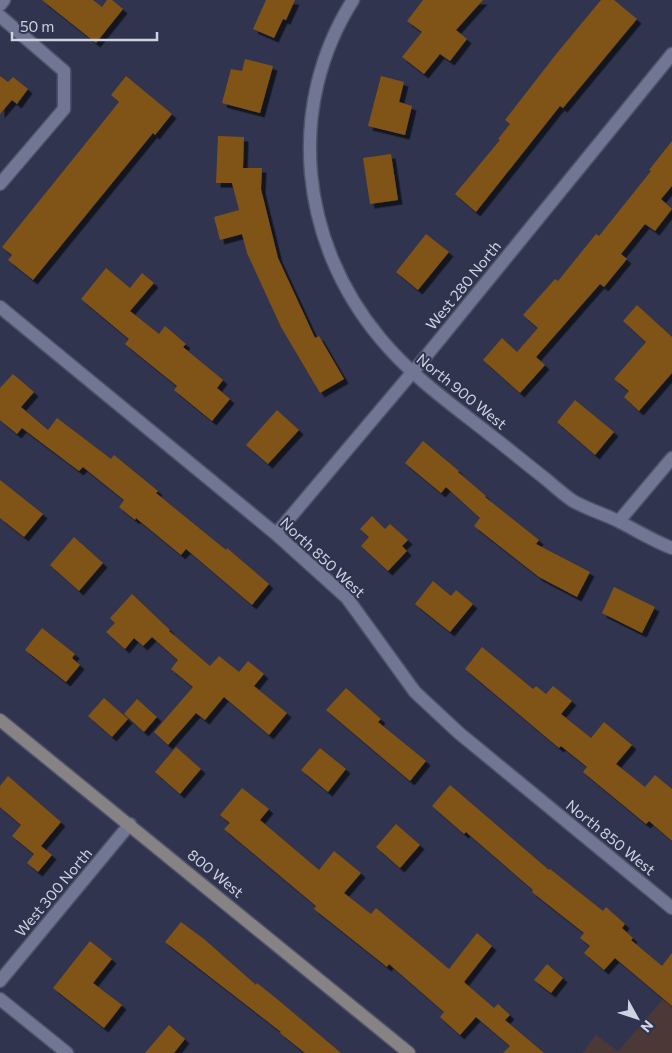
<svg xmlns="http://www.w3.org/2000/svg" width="672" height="1053" font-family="Commissioner,sans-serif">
<defs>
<filter id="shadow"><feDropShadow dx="4.5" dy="4.5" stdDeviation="0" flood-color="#0009"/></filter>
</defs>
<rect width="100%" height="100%" fill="#30344e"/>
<polygon fill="#4c3836" points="672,989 672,1053 582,1053 596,1035 618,1051"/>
<g fill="#805317" filter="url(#shadow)">
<polygon points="42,0 93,0 102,7 107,0 112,0 123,9 96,43"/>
<polygon points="266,0 295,0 286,20 283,19 274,38 253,29"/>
<polygon points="423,0 483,0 456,30 467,39 450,61 440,54 424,74 402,57 422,32 407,21"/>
<polygon points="601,0 614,0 637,19 563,108 560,106 476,212 455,194 500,140 498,139 510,124 505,120 557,53"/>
<polygon points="245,59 273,66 260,113 222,103 231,69 242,71"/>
<polygon points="0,76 8,82 13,77 28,89 17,104 12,100 0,114"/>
<polygon points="126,76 172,114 155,135 153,133 33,280 8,260 12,255 2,247 119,102 111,95"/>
<polygon points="381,76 404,82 399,102 412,106 405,135 368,126"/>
<polygon points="218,136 244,137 243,168 262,168 261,189 278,258 315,338 319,336 344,379 320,393 281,327 247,253 242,234 220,240 214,217 239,210 232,183 216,183"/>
<polygon points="672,141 672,186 661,199 672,209 655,231 645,224 621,254 627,259 604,287 600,284 536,357 545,365 520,393 483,360 502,338 517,352 538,328 523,315 555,279 558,281 596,234 599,236 651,171 649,170"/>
<polygon points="391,154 398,200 370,204 363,158"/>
<polygon points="426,234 449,252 418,290 396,272"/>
<polygon points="106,268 130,288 142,273 154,283 130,311 159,334 165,326 186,344 183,347 223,380 217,388 230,399 212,421 174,390 177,386 125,344 129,339 81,299"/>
<polygon points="637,305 672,337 672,373 639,411 624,397 629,391 614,379 646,342 623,321"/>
<polygon points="13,374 34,392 21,407 48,430 57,418 111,459 114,455 158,491 156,493 226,550 227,548 269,584 252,605 186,549 181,555 136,518 135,520 119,507 124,500 83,467 79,471 22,428 17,434 0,420 0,388"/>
<polygon points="575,400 614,432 595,455 557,422"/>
<polygon points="277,410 299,430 268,464 246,445"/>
<polygon points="423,441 459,471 458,472 486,496 485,497 539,540 536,544 590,572 577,597 539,577 474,526 480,518 446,487 441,493 405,463"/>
<polygon points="0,480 43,514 24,537 0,518"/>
<polygon points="372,516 385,529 390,524 408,540 402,546 407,551 388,571 361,546 369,537 360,529"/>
<polygon points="74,537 103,563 79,591 50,565"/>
<polygon points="433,581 451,596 456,590 473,604 450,632 415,604"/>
<polygon points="614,587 655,607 642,633 602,613"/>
<polygon points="132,594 170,630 169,631 210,666 219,656 239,672 248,661 264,674 254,686 287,713 269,735 224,697 205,720 196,713 168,745 154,732 193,687 171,669 178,660 152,637 143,646 134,638 125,649 106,632 115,623 110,618"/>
<polygon points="42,628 75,654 72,658 80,665 66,682 25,650"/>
<polygon points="482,647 533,689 536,686 546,694 553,686 572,701 561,714 591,738 604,722 632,745 616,764 645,787 655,775 672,789 672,841 649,821 646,824 583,772 587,767 561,746 559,748 465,669"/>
<polygon points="346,688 381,719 378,722 426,761 410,781 326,710"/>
<polygon points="104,698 128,719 112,737 88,716"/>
<polygon points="137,699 157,717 144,732 124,714"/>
<polygon points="176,747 201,769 180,794 155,772"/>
<polygon points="320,748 346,769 328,792 301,770"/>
<polygon points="8,776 61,822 41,846 52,855 38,872 27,863 34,854 12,836 21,825 0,807 0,786"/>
<polygon points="450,785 549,870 550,869 603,911 606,907 625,924 622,928 633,938 631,940 662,966 672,953 672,1006 615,958 604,970 584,953 590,946 580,938 584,933 532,892 533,890 466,832 464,834 432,806"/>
<polygon points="242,788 269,809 260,820 319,870 334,851 361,873 344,893 371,914 376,908 449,969 477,933 492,946 464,982 494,1008 498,1004 510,1015 505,1020 544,1053 503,1053 510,1046 476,1017 460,1035 440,1017 444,1012 389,964 387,967 314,909 316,906 224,829 230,823 220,815"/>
<polygon points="396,824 420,845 400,868 376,847"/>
<polygon points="181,922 204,939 256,985 257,983 277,999 341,1053 305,1053 280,1033 281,1032 165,942"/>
<polygon points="90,941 112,959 93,983 122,1005 104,1028 53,988"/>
<polygon points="547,964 563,978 551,993 534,980"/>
<polygon points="169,1025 185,1039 174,1053 145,1053"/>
</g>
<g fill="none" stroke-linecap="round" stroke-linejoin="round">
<defs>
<g id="street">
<path d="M353,0C285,107 300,242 380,338C412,377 454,406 493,437C511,451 529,466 547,480C555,487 564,495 573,501C587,509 604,514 618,521C636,530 653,541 672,548"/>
<polyline points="0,5 4,0"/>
<polyline points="0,16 64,71 64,109 0,184"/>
<polyline points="0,307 276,534 347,598 415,692 459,733 672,908"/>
<polyline points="619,521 672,458"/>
<polyline points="276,534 427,355 672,54"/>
<polyline points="0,981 130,824"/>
<polyline points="0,999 67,1053"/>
</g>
<polyline id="secondary" points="0,720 409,1053"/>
</defs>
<use href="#street" stroke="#4f5268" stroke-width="15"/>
<use href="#secondary" stroke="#4f5268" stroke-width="15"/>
<use href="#street" stroke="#717694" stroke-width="12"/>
<use href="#secondary" stroke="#878284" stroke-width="12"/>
</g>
<g text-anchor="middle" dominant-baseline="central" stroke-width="4" stroke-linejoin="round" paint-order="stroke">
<g font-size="15" fill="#cfd2e3" stroke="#30344e">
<text transform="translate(463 285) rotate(-51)">West 280 North</text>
<text transform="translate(462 391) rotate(39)">North 900 West</text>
<text transform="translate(323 557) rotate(43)">North 850 West</text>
<text transform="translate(611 837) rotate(39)">North 850 West</text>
<text transform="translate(216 873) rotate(39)">800 West</text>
<text transform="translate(53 892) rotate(-50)">West 300 North</text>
</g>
</g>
<g transform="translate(637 1018) rotate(130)" stroke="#30344e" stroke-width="4" paint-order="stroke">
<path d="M0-4L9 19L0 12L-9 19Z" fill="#cfd2e3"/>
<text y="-8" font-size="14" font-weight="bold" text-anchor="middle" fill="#cfd2e3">N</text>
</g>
<path d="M12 32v8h145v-8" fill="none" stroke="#cfd2e3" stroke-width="2.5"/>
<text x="20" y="32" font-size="15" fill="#cfd2e3" stroke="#30344e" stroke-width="4" paint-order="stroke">50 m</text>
</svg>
